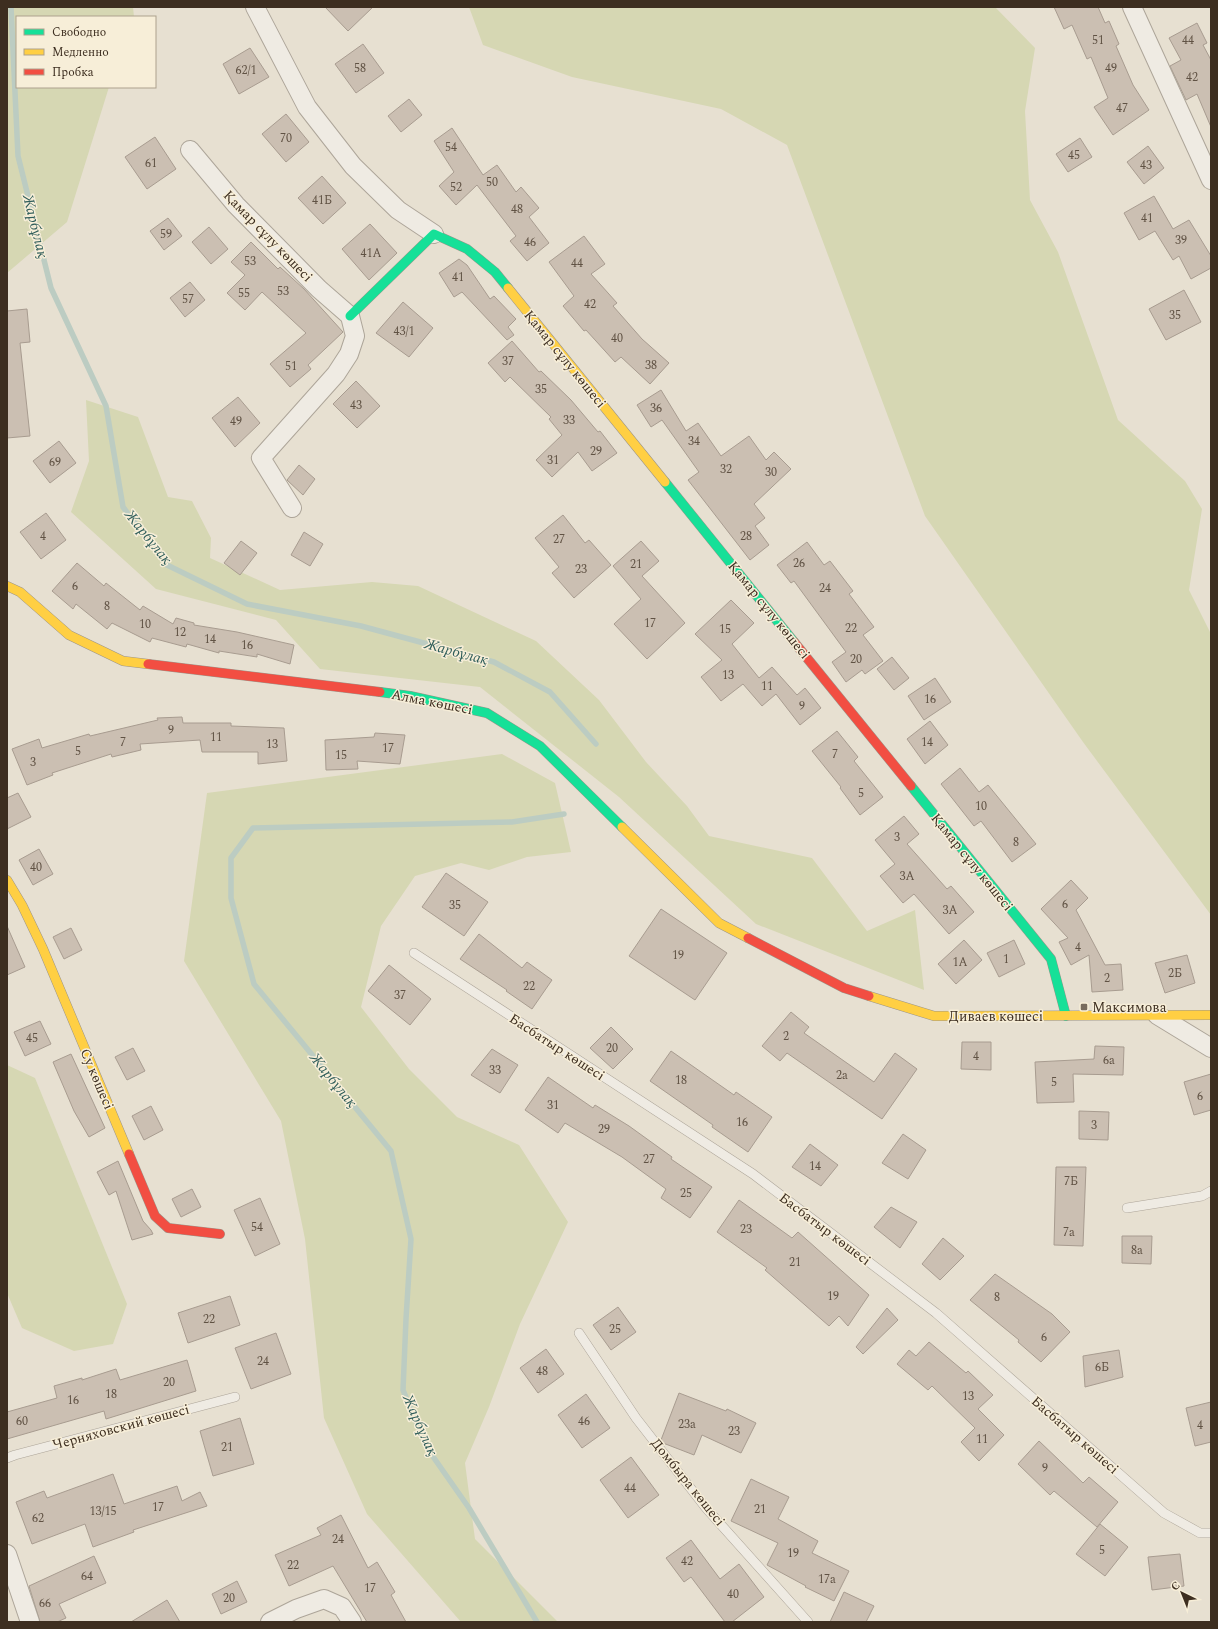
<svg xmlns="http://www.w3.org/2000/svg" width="1218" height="1629" font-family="Spectral,serif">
<rect width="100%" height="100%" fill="#e7e0d1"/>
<g fill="#d6d7b3">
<polygon points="7,7 133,7 134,17 17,17 17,87 109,87 67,222 7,273"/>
<polygon points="469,7 995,7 1035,48 1025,111 1030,200 1058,252 1118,420 1185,481 1202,509 1189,590 1211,634 1211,915 1083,742 925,516 787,145 721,109 572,77 483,45"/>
<polygon points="86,400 138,417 168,497 192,501 211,538 210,558 280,590 372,582 418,586 536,641 599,700 646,762 687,806 709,836 812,858 867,931 915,910 924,990 756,924 619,797 480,687 320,669 276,620 156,589 71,512 89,461"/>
<polygon points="502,754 555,783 571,852 527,857 489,870 461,863 415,876 381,926 361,1007 409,1069 457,1117 519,1145 568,1222 520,1324 489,1407 465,1463 475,1539 558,1622 461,1622 367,1514 324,1418 305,1239 281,1121 184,961 207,793"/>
<polygon points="7,1065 35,1078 127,1304 113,1344 74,1351 22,1328 7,1293"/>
</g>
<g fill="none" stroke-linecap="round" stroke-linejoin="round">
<g stroke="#bcccc2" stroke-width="5.5">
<polyline points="11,7 18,156 51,288 106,406 123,507 167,565 247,604 361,626 494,662 550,692 596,744"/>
<polyline points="537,1622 469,1508 427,1448 403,1390 406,1319 411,1239 391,1151 254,984 231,898 231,858 253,828 512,822 564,814"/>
</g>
</g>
<g fill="#cbbfb2" stroke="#a89c90">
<polygon points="325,7 373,7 348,31"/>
<polygon points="1054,7 1098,7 1105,23 1109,21 1119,44 1116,46 1133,85 1149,110 1113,135 1094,107 1108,98 1091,57 1087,59 1072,25 1064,29"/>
<polygon points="1197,23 1207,43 1203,45 1211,60 1211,127 1197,94 1186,100 1170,66 1181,60 1169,38"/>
<polygon points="363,44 384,73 356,93 335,64"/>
<polygon points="250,48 269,77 239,94 223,64"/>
<polygon points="409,99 422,115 401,132 388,116"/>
<polygon points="286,114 309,142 286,162 262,134"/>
<polygon points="452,128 483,175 497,165 516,192 521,187 539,208 529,217 549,243 527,261 510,241 516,236 477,185 456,205 439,186 454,172 434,141"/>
<polygon points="155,137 176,169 147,189 125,157"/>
<polygon points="1080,138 1092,157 1068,172 1056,154"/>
<polygon points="1148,146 1164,168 1144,184 1127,162"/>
<polygon points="322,176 346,203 323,224 298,198"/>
<polygon points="1154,196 1173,229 1189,220 1211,256 1211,268 1191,279 1179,256 1173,260 1155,231 1139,240 1124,213"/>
<polygon points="168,218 182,236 164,250 150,231"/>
<polygon points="370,224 397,253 369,280 342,249"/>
<polygon points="209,227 228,249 211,264 192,242"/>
<polygon points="584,236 605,264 591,274 617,303 613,306 642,339 669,363 650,384 621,357 615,362 586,330 584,331 563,306 574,296 549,262"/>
<polygon points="251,242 278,269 280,267 304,289 343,332 308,365 311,369 290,387 270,364 306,333 262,292 245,310 227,293 245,275 231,262"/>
<polygon points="459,259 467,265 490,299 494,296 516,319 508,327 514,335 507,340 462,292 454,297 439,273"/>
<polygon points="190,282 205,300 185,317 170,298"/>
<polygon points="1184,290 1201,322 1166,340 1149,309"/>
<polygon points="403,302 433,328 409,357 376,333"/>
<polygon points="27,309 30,342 20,343 30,436 7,438 7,311"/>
<polygon points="512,341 539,372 541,371 571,400 598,432 600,431 617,453 592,471 578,452 552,477 536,460 562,435 549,419 551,417 510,377 505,382 488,363"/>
<polygon points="356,381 380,406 357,428 333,404"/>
<polygon points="661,390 686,431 698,423 721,456 749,436 766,460 774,452 791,469 754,504 765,518 755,526 769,545 750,560 688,480 699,472 662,420 651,427 637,405"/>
<polygon points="238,397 260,423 235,447 212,418"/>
<polygon points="59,441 76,463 50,483 33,461"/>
<polygon points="299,465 315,479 303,495 287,480"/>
<polygon points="46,513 66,540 41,559 20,532"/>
<polygon points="563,515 585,543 589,540 611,565 574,598 552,573 559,567 535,538"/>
<polygon points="304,532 323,544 310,566 291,555"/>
<polygon points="241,541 257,553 240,575 224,563"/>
<polygon points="641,541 659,561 642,576 685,623 647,659 614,624 641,599 613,566"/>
<polygon points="807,542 824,565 830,561 853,591 849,594 874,627 863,635 883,661 865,674 862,670 846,682 832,662 846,652 794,581 791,583 777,565"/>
<polygon points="77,563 104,586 106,583 140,610 143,606 173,624 176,618 194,623 194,625 237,632 294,645 290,664 257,654 257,657 219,651 219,653 187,644 186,647 152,638 150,642 112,623 107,629 76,604 73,609 52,591"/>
<polygon points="731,600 754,623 732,644 759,678 772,667 797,695 805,688 821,708 800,725 776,694 762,706 743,684 721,701 701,677 722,660 695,634"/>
<polygon points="892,657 909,678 894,690 877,669"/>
<polygon points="935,678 951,702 924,720 908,696"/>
<polygon points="182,717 183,723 231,723 231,726 284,728 287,761 258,764 258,752 202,752 200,740 140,744 141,750 112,757 111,754 52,773 53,775 27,785 12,749 39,739 42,748 89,734 90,736 158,720 157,718"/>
<polygon points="930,721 948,745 925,764 907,739"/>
<polygon points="837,731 858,757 854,761 883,797 860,815 840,788 841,787 812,751"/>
<polygon points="375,733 405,735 400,764 357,761 358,769 326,770 325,740 374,737"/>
<polygon points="960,768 979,792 988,785 1036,844 1012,862 981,821 974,826 941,784"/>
<polygon points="18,793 31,817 7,829 7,798"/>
<polygon points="904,816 919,834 907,844 947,889 951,886 974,912 949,934 914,894 903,903 880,876 895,864 875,840"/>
<polygon points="39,849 53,874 33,885 19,860"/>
<polygon points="446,873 488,902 464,936 422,907"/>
<polygon points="1071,880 1088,898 1076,910 1105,965 1121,964 1123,990 1092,992 1089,955 1071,965 1059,942 1068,938 1041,909"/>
<polygon points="661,909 727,953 695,1000 629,956"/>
<polygon points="7,926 25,967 7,975"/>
<polygon points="71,928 82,950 64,959 53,937"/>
<polygon points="479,934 522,968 527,962 552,980 532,1009 506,991 507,990 460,959"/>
<polygon points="964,940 982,960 956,984 938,964"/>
<polygon points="1014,940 1025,964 999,977 987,953"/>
<polygon points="1187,955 1195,983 1165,993 1155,963"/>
<polygon points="389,965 431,999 410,1025 368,991"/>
<polygon points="791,1012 809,1027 804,1033 874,1082 895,1053 917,1069 882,1119 787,1053 780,1061 762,1046"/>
<polygon points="40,1021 51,1044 25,1056 14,1032"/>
<polygon points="611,1027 633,1049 613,1069 590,1048"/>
<polygon points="962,1042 991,1042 991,1070 961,1069"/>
<polygon points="1095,1046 1124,1047 1123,1075 1073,1074 1074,1102 1037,1103 1035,1062 1094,1059"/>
<polygon points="133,1048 145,1071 127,1080 115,1057"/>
<polygon points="492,1049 518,1065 500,1093 471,1075"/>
<polygon points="671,1051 734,1095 736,1092 772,1117 748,1152 712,1127 713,1125 650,1081"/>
<polygon points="71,1054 105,1128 89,1137 74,1111 53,1062"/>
<polygon points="1211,1074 1211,1110 1194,1115 1184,1082"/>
<polygon points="548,1077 593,1108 595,1105 629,1126 672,1157 671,1159 712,1187 690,1218 661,1198 666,1189 622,1157 565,1123 558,1133 525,1110"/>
<polygon points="151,1106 163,1130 144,1140 132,1116"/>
<polygon points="1079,1111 1109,1112 1108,1140 1079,1139"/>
<polygon points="903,1134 926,1150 908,1179 882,1163"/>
<polygon points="810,1144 838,1165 821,1186 792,1167"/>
<polygon points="118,1161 143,1221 151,1230 153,1234 132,1240 116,1191 109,1195 97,1172"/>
<polygon points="1056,1167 1086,1167 1083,1246 1054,1245"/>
<polygon points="192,1189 201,1207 181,1217 172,1199"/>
<polygon points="260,1198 280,1244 255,1256 234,1210"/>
<polygon points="739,1200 792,1238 798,1232 869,1295 848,1326 839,1316 829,1326 765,1270 767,1268 717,1232"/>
<polygon points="891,1207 917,1222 900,1248 874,1227"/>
<polygon points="1122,1236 1152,1236 1151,1264 1122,1263"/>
<polygon points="943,1238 964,1256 940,1280 922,1264"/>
<polygon points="995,1274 1052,1314 1070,1332 1041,1362 1018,1342 1019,1340 970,1300"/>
<polygon points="230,1296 240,1325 188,1343 178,1313"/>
<polygon points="618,1307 636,1332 611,1350 593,1325"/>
<polygon points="887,1308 898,1320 863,1354 856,1347"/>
<polygon points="276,1333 291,1374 251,1389 235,1348"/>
<polygon points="929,1342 966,1373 968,1371 993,1395 978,1409 1004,1435 979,1461 961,1442 975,1428 932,1386 928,1390 897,1364 909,1350 916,1356"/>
<polygon points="546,1349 564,1374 538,1393 520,1368"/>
<polygon points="1119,1350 1123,1377 1085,1387 1083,1356"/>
<polygon points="187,1360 196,1391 106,1419 104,1411 7,1439 7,1412 57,1398 54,1386 82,1378 82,1380 116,1369 120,1380"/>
<polygon points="679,1393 726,1411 727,1409 756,1423 741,1453 702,1435 694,1455 663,1443 661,1440"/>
<polygon points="586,1394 610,1428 582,1448 558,1415"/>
<polygon points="1211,1402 1211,1442 1195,1446 1186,1408"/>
<polygon points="240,1418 254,1464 213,1476 200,1431"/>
<polygon points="1039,1441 1083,1483 1089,1477 1118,1502 1097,1527 1054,1491 1050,1495 1018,1464"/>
<polygon points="631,1457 659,1495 628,1518 600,1480"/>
<polygon points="113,1474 124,1504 177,1486 182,1501 200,1492 207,1506 133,1530 134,1532 93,1547 85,1524 32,1544 16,1502 44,1491 47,1498"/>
<polygon points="751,1479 789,1497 778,1519 818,1541 812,1553 849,1571 834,1601 805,1587 806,1586 767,1565 778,1543 731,1521"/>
<polygon points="341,1515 368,1568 377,1562 395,1592 391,1595 406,1622 367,1622 333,1566 289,1586 275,1555 321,1535 317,1528"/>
<polygon points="1100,1524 1128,1547 1105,1576 1076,1554"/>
<polygon points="691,1540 720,1579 739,1564 764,1597 732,1622 725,1622 691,1577 684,1582 666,1558"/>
<polygon points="1180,1554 1184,1586 1152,1590 1148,1557"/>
<polygon points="94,1556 106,1583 59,1604 66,1618 57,1622 40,1622 29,1586"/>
<polygon points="237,1581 247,1602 221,1614 212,1594"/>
<polygon points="844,1592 874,1606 866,1622 830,1622"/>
<polygon points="167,1600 180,1622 131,1622"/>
</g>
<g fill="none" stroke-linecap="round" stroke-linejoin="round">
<defs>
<g id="lane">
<polyline points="414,953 753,1174 936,1313 1164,1513 1200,1533 1211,1533"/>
<polyline points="1127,1208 1202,1196 1211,1191"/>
<polyline points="579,1333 636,1418 706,1508 808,1622"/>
<polyline points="7,1458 15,1455 235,1397"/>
</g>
<g id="street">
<polyline points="255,7 307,107 353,166 398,210 434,234"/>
<polyline points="1132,7 1211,180"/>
<polyline points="190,150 236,205 319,289 350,316 355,336 349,354 336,374 261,458 292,508"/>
<polyline points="1157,1015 1211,1048"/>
<polyline points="7,1554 30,1622"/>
<polyline points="270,1622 296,1609 324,1599 342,1607 352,1622"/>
</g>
<g id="fast">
<polyline points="350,316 434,234 467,249 495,272 508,288"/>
<polyline points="665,482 794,642"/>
<polyline points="380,692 410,696 487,713 540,746 622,827"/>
<polyline points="911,786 1051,959 1066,1016"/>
</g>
<g id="slow">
<polyline points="508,288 665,482"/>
<polyline points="7,586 20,592 69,635 123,661 148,664"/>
<polyline points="622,827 719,923 748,938"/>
<polyline points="7,880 22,905 43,949 129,1154"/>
<polyline points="869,996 934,1016 1211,1015"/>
</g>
<g id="jam">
<polyline points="794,642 911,786"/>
<polyline points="148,664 380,692"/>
<polyline points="748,938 844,988 869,996"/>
<polyline points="129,1154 155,1216 168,1228 220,1234"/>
</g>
</defs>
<use href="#lane" stroke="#ada599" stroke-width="10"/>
<use href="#street" stroke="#ada599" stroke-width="20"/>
<use href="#fast" stroke="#9c958a" stroke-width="10"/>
<use href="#slow" stroke="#9c958a" stroke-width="10"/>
<use href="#jam" stroke="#9c958a" stroke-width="10"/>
<use href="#lane" stroke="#efebe3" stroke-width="9"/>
<use href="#street" stroke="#efebe3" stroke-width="18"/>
<use href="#fast" stroke="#16e098" stroke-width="9"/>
<use href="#slow" stroke="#ffcf43" stroke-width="9"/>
<use href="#jam" stroke="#f24e42" stroke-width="9"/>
</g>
<rect fill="#786c5e" stroke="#f7eed8" stroke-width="1.5" x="1080" y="1003" width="8" height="8" rx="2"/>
<g text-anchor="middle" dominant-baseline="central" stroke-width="3" stroke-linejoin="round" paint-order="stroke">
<g font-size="12" fill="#605244">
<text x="1098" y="40">51</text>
<text x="1188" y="40">44</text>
<text x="360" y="68">58</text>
<text x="1111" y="68">49</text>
<text x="246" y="70">62/1</text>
<text x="1192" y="77">42</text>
<text x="1122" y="108">47</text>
<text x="286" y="138">70</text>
<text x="451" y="147">54</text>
<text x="1074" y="155">45</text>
<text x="151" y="163">61</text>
<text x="1146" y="165">43</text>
<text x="492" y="182">50</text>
<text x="456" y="187">52</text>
<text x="322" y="200">41Б</text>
<text x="517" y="209">48</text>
<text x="1147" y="218">41</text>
<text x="166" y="234">59</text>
<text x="1181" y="240">39</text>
<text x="530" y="242">46</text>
<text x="371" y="253">41А</text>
<text x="250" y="261">53</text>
<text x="577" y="263">44</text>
<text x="458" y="277">41</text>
<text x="283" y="291">53</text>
<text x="244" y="293">55</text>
<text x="188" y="299">57</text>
<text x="590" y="304">42</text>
<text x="1175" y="315">35</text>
<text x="404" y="331">43/1</text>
<text x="617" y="338">40</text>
<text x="508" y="361">37</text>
<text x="651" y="365">38</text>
<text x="291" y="366">51</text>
<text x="541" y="389">35</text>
<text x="356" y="405">43</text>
<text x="656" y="408">36</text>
<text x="569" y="420">33</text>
<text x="236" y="421">49</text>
<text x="694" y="441">34</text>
<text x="596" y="451">29</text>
<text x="553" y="460">31</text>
<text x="55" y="462">69</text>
<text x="726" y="469">32</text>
<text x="771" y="472">30</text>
<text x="43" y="536">4</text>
<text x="746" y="536">28</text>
<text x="559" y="539">27</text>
<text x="799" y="563">26</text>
<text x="636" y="564">21</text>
<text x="581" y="569">23</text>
<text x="75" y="586">6</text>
<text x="825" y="588">24</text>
<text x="107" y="606">8</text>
<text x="650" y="623">17</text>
<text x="145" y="624">10</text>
<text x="851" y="628">22</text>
<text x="725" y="629">15</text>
<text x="180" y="632">12</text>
<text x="210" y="639">14</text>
<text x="247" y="645">16</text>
<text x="856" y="659">20</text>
<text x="728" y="675">13</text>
<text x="767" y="686">11</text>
<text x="930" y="699">16</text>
<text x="802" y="706">9</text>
<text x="171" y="730">9</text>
<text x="216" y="737">11</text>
<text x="123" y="742">7</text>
<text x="927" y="742">14</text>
<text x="272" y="744">13</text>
<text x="388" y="748">17</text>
<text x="78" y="751">5</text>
<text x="835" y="754">7</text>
<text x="341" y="755">15</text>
<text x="33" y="762">3</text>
<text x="861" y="793">5</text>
<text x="981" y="806">10</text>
<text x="897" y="837">3</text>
<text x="1016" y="842">8</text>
<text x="36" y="867">40</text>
<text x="907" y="876">3А</text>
<text x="1065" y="904">6</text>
<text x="455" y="905">35</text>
<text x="950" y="910">3А</text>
<text x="1078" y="947">4</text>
<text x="678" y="955">19</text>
<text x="1006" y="959">1</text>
<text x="960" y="962">1А</text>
<text x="1175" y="973">2Б</text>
<text x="1107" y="978">2</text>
<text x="529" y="986">22</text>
<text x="400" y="995">37</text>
<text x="786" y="1036">2</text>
<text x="32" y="1038">45</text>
<text x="612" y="1048">20</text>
<text x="976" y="1056">4</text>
<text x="1109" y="1060">6а</text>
<text x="495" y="1070">33</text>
<text x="842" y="1075">2а</text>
<text x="681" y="1080">18</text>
<text x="1054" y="1082">5</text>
<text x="1200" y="1096">6</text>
<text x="553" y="1105">31</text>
<text x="742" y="1122">16</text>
<text x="1094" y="1125">3</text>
<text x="604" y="1129">29</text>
<text x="649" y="1159">27</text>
<text x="815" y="1166">14</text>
<text x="1071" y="1181">7Б</text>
<text x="686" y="1193">25</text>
<text x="257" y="1227">54</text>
<text x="746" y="1229">23</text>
<text x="1069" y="1232">7а</text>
<text x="1137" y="1250">8а</text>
<text x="795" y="1262">21</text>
<text x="833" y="1296">19</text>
<text x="997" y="1297">8</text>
<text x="209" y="1319">22</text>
<text x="615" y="1329">25</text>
<text x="1044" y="1337">6</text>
<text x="263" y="1361">24</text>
<text x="1102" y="1367">6Б</text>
<text x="542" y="1371">48</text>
<text x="169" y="1382">20</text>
<text x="111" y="1394">18</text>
<text x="968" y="1396">13</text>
<text x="73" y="1400">16</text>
<text x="22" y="1421">60</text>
<text x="584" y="1421">46</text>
<text x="687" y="1424">23а</text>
<text x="1200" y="1425">4</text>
<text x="734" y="1431">23</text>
<text x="982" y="1439">11</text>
<text x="227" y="1447">21</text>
<text x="1045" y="1468">9</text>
<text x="630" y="1488">44</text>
<text x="158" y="1507">17</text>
<text x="760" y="1509">21</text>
<text x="103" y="1511">13/15</text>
<text x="38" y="1518">62</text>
<text x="338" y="1539">24</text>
<text x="1102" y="1550">5</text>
<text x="793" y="1553">19</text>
<text x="687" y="1561">42</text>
<text x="293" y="1565">22</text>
<text x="87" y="1576">64</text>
<text x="827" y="1579">17а</text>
<text x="370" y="1588">17</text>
<text x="733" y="1594">40</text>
<text x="229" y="1598">20</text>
<text x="45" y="1603">66</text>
</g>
<g font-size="14" fill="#3d2e20" stroke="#f7eed8">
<text transform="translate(268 236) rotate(46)">Қамар сұлу көшесі</text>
<text transform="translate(565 359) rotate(51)">Қамар сұлу көшесі</text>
<text transform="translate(769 610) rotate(51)">Қамар сұлу көшесі</text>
<text transform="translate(432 702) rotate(11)">Алма көшесі</text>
<text transform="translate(972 862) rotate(51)">Қамар сұлу көшесі</text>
<text x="996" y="1016">Диваев көшесі</text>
<text transform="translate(557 1047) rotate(33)">Басбатыр көшесі</text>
<text transform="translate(97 1079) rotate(67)">Су көшесі</text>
<text transform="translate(825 1229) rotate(37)">Басбатыр көшесі</text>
<text transform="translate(121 1427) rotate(-15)">Черняховский көшесі</text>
<text transform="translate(1075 1435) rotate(41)">Басбатыр көшесі</text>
<text transform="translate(688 1482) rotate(51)">Домбыра көшесі</text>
</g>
<g font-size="14" fill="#3d2e20" stroke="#f7eed8" text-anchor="start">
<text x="1092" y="1007">Максимова</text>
</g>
<g font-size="15" font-style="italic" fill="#2f5d5a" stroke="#f7eed8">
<text transform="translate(35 226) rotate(76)">Жарбұлақ</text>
<text transform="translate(148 537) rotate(51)">Жарбұлақ</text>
<text transform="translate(456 652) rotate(15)">Жарбұлақ</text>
<text transform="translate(333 1080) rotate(51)">Жарбұлақ</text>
<text transform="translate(420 1425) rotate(66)">Жарбұлақ</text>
</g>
</g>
<rect width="1218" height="1629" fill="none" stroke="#3d2e20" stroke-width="16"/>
<rect x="16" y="16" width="140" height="72" fill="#f7eed8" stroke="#ada18e"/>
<rect x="24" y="29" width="20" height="6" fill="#16e098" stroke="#ada18e"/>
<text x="52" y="36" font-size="12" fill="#3d2e20">Свободно</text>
<rect x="24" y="49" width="20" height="6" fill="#ffcf43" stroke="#ada18e"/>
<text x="52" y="56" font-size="12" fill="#3d2e20">Медленно</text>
<rect x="24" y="69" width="20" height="6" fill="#f24e42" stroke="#ada18e"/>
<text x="52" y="76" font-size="12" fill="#3d2e20">Пробка</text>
<g transform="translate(1182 1593) rotate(317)" stroke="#f7eed8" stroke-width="3" paint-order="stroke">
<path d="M0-3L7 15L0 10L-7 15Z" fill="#3d2e20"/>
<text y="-6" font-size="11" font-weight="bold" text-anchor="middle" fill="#3d2e20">С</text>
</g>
</svg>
